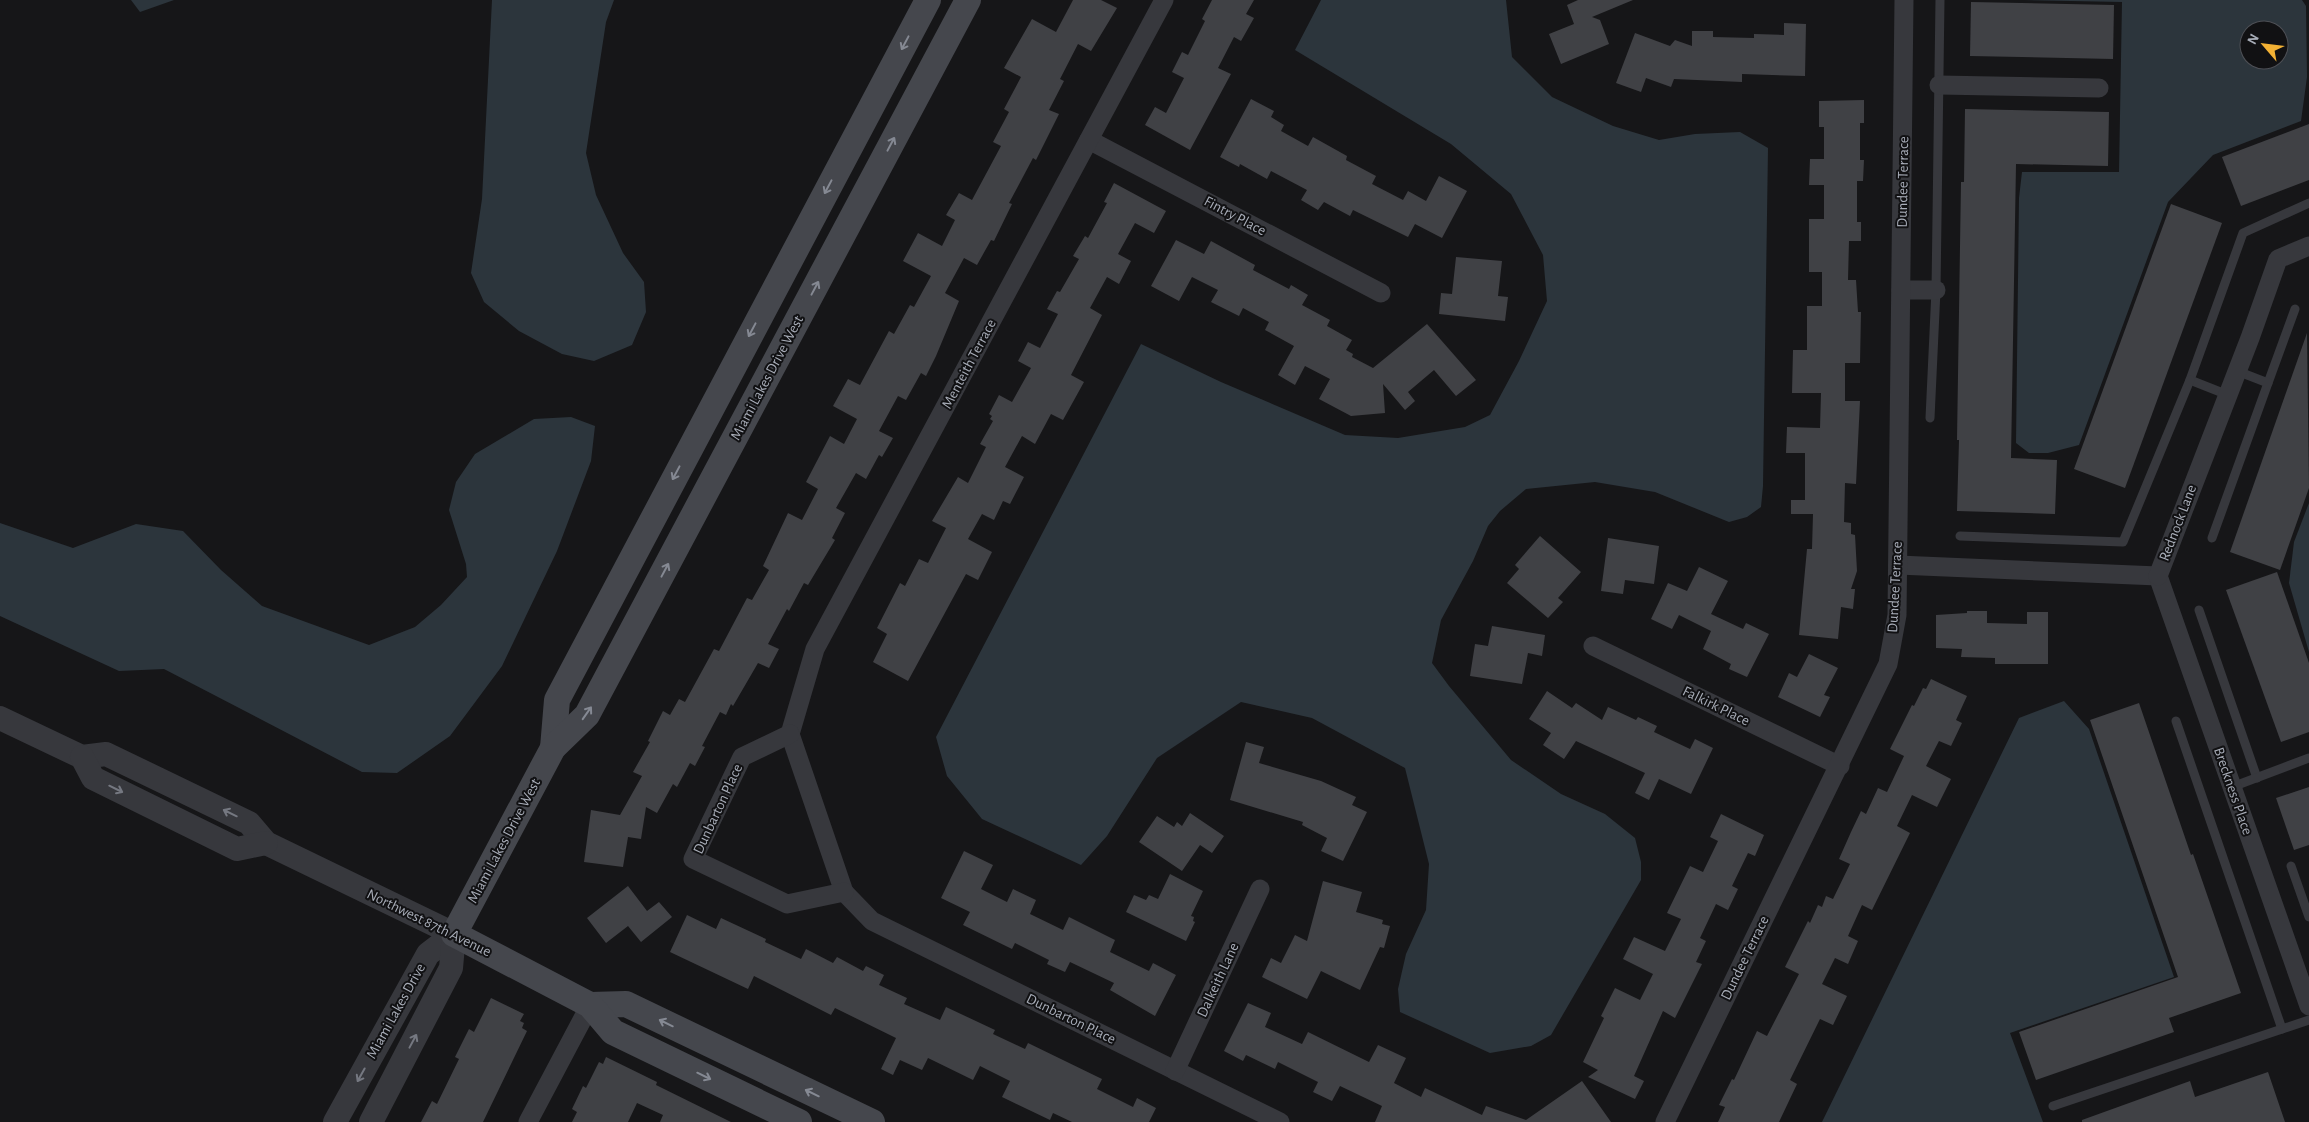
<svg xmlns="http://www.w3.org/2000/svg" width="2309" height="1122" font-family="'Alegreya Sans',sans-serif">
<rect width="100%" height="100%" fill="#161618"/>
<g fill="#2c353c" fill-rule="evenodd">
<polygon points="131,0 174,0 140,12"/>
<polygon points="492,0 614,0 606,22 586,153 596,195 623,253 644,282 646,312 632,345 594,361 562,354 519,331 484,302 471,273 482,199"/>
<polygon points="1321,0 1506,0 1512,57 1552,97 1613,126 1659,140 1695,134 1740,132 1768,148 1763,486 1761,507 1747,517 1729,522 1655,492 1595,482 1526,489 1500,511 1488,526 1473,561 1441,620 1432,663 1449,686 1511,760 1561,794 1605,814 1635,838 1641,862 1641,880 1551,1035 1531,1046 1490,1053 1400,1012 1398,989 1406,954 1426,910 1429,864 1405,768 1312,718 1241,702 1157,758 1107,836 1081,865 982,819 947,776 936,737 1141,344 1221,382 1345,435 1398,438 1465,427 1490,415 1519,361 1547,301 1543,255 1511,194 1451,144 1295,50"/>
<path d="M2024,0H2302L2306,6L2307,77L2301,121L2213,155L2168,202L2079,445L2048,453H2029L2016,443L2019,198L2022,172H2119L2122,2ZM2249,30H2279V60H2249Z"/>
<polygon points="571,417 595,426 591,461 557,551 502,666 450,736 397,773 362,772 164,669 119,671 0,616 0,523 73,548 136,524 183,531 221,570 262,606 369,645 415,627 441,605 467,577 466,564 449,510 456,482 475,454 534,419"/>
<polygon points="2309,503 2309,652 2289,583 2294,542"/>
<polygon points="2064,701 2089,729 2174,977 2010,1033 2043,1122 1822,1122 2019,718"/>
</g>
<g fill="#404145">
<polygon points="1073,0 1101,0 1117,8 1091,51 1078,44 1060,79 1064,81 1049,110 1059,114 1036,160 1033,158 1009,203 1012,204 994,241 991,240 977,265 964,258 945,293 959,301 936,356 926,376 921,373 906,400 898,396 879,431 893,438 882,457 879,455 866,479 856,473 836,508 845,513 832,538 835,540 808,585 804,583 789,611 787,609 768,644 779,649 769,668 758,663 733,706 731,704 726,715 720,712 702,746 705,747 695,766 690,763 677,787 673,784 657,813 646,807 641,839 628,837 623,867 584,862 591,810 620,815 642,776 633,772 650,742 648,741 663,711 670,715 679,699 685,702 714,649 719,651 747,598 752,600 769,570 763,566 788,513 802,520 818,489 806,482 830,436 844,444 857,419 833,406 848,379 860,385 889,331 894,334 910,305 914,307 931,276 903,261 918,233 942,246 955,220 946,215 959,193 972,200 1001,146 993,142 1009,112 1004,109 1021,77 1004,68 1032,19 1056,32"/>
<polygon points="1212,0 1254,0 1246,14 1254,18 1241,41 1234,37 1218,68 1231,74 1190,150 1145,125 1155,107 1166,113 1184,78 1172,72 1182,52 1188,55 1205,21 1202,19"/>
<polygon points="1578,0 1633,0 1592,17 1600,20 1609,44 1561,64 1549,34 1574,24 1567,5"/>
<polygon points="1971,2 2114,5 2113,59 1970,56"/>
<polygon points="1784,23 1806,24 1805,76 1742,74 1742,82 1674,79 1671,87 1646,78 1641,92 1616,83 1635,33 1670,46 1675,40 1692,46 1692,31 1713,31 1713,37 1754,38 1754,34 1784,35"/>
<polygon points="1251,99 1274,111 1271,117 1284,125 1281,131 1308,146 1313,137 1347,156 1346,160 1376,176 1372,184 1403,200 1408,191 1426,201 1439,176 1467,191 1442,238 1415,224 1408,237 1353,210 1350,216 1324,202 1318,210 1301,200 1307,190 1271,171 1267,179 1240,164 1239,167 1220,157"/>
<polygon points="1864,100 1864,123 1860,123 1860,160 1864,160 1863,181 1857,181 1857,222 1861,222 1861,241 1849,241 1848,280 1856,280 1858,312 1861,312 1860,363 1845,363 1845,401 1860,401 1856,484 1845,483 1844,522 1851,523 1851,534 1855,535 1857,571 1851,589 1855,589 1853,609 1841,607 1838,639 1799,635 1807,549 1812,549 1813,514 1791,514 1791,500 1805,500 1805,453 1786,453 1787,427 1820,428 1821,393 1792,393 1793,350 1807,350 1807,306 1822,306 1822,272 1809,272 1809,219 1824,219 1824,185 1809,185 1810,159 1824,159 1824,127 1819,127 1819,101"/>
<polygon points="1965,109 2109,112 2108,166 2016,164 2011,458 2057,460 2055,514 1957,511 1959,440 1957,440 1961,182 1964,182"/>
<polygon points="2309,124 2309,180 2241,206 2222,157"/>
<polygon points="1114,183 1166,211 1154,233 1135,223 1118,254 1131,261 1119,284 1107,277 1090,308 1102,315 1071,375 1084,382 1063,420 1051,414 1035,444 1022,436 1005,467 1024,477 1010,504 1003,501 994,520 982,514 968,539 992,552 978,580 966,574 908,681 873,662 887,634 877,628 900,583 905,586 919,559 928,563 946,528 932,521 958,477 968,483 986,447 980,444 993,421 990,419 992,416 989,414 999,395 1012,402 1031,368 1018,361 1028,342 1040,348 1058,314 1047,309 1057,291 1060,292 1079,259 1073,256 1085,236 1088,238 1107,203 1104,202"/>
<polygon points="2171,204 2222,223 2125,488 2074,469"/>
<polygon points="1176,240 1204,254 1211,241 1255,265 1253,270 1289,289 1291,285 1308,295 1302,305 1330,320 1327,326 1352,340 1346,350 1353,354 1352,357 1373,368 1427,324 1476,380 1456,396 1434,370 1408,392 1415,401 1405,410 1383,384 1385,413 1351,416 1319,399 1330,379 1305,366 1295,385 1278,375 1294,346 1265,330 1269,322 1243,308 1239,316 1211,302 1218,290 1192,277 1179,301 1151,286"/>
<polygon points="1456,257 1502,261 1498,296 1508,297 1505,321 1439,314 1441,293 1452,294"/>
<polygon points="2307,333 2309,488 2280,570 2230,552"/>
<polygon points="1540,536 1581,572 1558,598 1563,602 1548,618 1507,583 1519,569 1515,565"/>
<polygon points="1608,538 1659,546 1654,584 1625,580 1623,594 1601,591"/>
<polygon points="1699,567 1728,581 1711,614 1743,629 1746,623 1769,634 1747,677 1729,669 1731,664 1703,649 1711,631 1679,615 1672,629 1651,619 1668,583 1687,591"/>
<polygon points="2277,572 2309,663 2309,732 2281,742 2226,590"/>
<polygon points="1967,611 1987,611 1987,623 2027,624 2027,612 2048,612 2048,664 1995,664 1995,658 1961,657 1962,649 1936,648 1936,615 1967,613"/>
<polygon points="1492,626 1545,635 1542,656 1528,653 1522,684 1470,676 1475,644 1488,646"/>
<polygon points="1809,654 1838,668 1824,695 1830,697 1820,717 1778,697 1789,673 1797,677"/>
<polygon points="1931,679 1967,696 1956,720 1962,723 1951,746 1939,741 1926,766 1951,779 1937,807 1912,795 1897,826 1910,833 1872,910 1862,905 1848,936 1858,941 1848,964 1835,958 1822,984 1847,996 1833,1025 1820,1019 1790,1080 1797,1084 1779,1122 1718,1122 1725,1107 1719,1105 1732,1079 1734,1080 1757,1031 1767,1036 1799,974 1785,967 1808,921 1810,923 1818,905 1822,907 1826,896 1833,899 1850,864 1839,859 1851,832 1861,811 1866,814 1878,788 1887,792 1904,756 1890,749 1912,705 1914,706 1923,688 1926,689"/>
<polygon points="1547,691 1572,708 1576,703 1602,720 1608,707 1636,720 1638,717 1657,726 1654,732 1690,749 1695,739 1713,748 1691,794 1659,779 1649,800 1635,793 1645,773 1576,741 1564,759 1543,745 1551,733 1529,719"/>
<polygon points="2139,703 2191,855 2193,854 2241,993 2169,1018 2174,1032 2036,1080 2019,1032 2178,977 2090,720"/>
<polygon points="1246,742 1264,747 1259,763 1321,781 1356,797 1352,805 1367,812 1343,861 1321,851 1327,838 1302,825 1303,822 1230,800"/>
<polygon points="2309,787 2309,845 2294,850 2276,798"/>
<polygon points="1190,813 1224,836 1212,853 1200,845 1182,871 1139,842 1157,816 1174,827 1177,822 1182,826"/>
<polygon points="1721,814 1764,835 1755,856 1748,853 1732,886 1738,889 1728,910 1716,904 1700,938 1706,941 1696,962 1702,964 1675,1018 1663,1011 1634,1076 1644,1081 1635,1099 1588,1077 1598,1070 1583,1062 1604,1018 1601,1016 1615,988 1640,1000 1653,974 1623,959 1634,937 1665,951 1681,919 1667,913 1690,866 1703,872 1718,841 1710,837"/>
<polygon points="964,851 993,865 981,889 1007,902 1013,889 1036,900 1030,914 1063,930 1069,917 1115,940 1110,952 1149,971 1153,963 1176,975 1155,1016 1110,990 1114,983 1070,962 1065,972 1047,964 1049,960 1015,943 1012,949 963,925 970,912 941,898"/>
<polygon points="1170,874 1203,891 1191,916 1194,917 1193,921 1195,922 1186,941 1126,912 1134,895 1146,900 1149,895 1158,899"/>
<polygon points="1323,881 1362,892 1356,912 1383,920 1382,924 1390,926 1384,948 1380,947 1360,990 1321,971 1307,999 1262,977 1271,958 1281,963 1295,935 1307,941"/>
<polygon points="628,886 647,911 659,902 672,917 641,942 628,926 606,943 587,918"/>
<polygon points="687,915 716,929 721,918 766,939 765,942 801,959 806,949 833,963 837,957 863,971 866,966 884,975 879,985 907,998 904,1004 940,1020 946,1007 995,1030 993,1034 1025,1049 1028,1043 1102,1079 1097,1089 1133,1107 1137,1098 1156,1108 1149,1122 1072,1122 1053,1113 1050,1120 1002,1097 1010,1081 980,1066 973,1080 928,1058 922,1070 900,1060 893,1075 881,1069 896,1038 835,1008 831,1015 754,976 748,989 670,952"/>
<polygon points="491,998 524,1014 520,1021 524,1023 522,1028 527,1031 483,1122 421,1122 432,1101 437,1104 459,1059 455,1057 469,1029 474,1032"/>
<polygon points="1248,1003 1271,1013 1265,1027 1302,1044 1308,1032 1369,1062 1378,1045 1406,1058 1394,1083 1421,1097 1425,1088 1482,1115 1486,1106 1526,1120 1582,1081 1611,1122 1375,1122 1382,1106 1340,1086 1332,1101 1313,1092 1318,1082 1278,1062 1275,1069 1246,1055 1243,1061 1224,1051"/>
<polygon points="606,1057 657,1082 656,1085 731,1122 660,1122 663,1115 637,1103 628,1122 572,1122 577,1112 572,1109 583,1086 586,1088 599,1062 603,1064"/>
<polygon points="2268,1072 2285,1122 2082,1122 2082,1120 2190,1081 2195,1097"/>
</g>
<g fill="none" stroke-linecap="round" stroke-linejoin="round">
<g stroke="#37383d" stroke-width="9">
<polyline points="2268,383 2295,309"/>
<polyline points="2228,395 2190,380 2243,233 2309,203"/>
<polyline points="1930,418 1936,290 1940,0"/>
<polyline points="1960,536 2123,542 2190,380"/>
<polyline points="2212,538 2268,383 2237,371"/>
<polyline points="2199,610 2257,778"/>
<polyline points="2176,721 2282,1029"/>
<polyline points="2232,787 2309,758"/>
<polyline points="2291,866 2309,917"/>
<polyline points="2053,1106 2309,1020"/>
</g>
<g stroke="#37383d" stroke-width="19">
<polyline points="1939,85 2099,88"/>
<polyline points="1089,140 1381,293"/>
<polyline points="1901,290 1936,290"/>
<polyline points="1898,565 2158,576"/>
<polyline points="2158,576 2309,1006"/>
<polyline points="2158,576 2250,338 2278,259 2309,246"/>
<polyline points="1593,646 1840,766"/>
<polyline points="790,734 815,649 1164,0"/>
<polyline points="790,734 844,892 872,921 1280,1122"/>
<polyline points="790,734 742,757 693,859 787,904 844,892"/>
<polyline points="1175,1071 1260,889"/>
<polyline points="528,1122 590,1005"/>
<polyline points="1665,1122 1888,664 1897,615 1904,0"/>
</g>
<g stroke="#37383d" stroke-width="24">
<polyline points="0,718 82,757 106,754 249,823 266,843 454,934"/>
<polyline points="82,757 93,778 237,849 266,843"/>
<polyline points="335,1122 428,954 454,934"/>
<polyline points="371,1122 451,968 454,934"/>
</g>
<g stroke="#45474d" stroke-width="26">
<polyline points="553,748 557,700 928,0"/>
<polyline points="590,1005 626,1004 872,1122"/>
<polyline points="799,1122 613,1032 590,1005 454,934 553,748 587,715 968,0"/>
</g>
</g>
<defs><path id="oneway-shaft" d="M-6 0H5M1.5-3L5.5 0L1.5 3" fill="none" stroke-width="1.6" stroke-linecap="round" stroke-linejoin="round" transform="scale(1.25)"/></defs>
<g stroke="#858993">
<use href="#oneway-shaft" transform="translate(905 43) rotate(118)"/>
<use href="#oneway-shaft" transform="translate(891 144) rotate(-62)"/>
<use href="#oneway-shaft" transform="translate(828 187) rotate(118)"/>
<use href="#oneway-shaft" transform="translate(815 288) rotate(-62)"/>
<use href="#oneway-shaft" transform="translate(752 330) rotate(118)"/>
<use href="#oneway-shaft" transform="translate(676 473) rotate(118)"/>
<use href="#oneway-shaft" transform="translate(665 570) rotate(-62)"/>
<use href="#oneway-shaft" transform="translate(587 713) rotate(-55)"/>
<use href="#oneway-shaft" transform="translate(666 1023) rotate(-154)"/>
<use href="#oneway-shaft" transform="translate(704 1076) rotate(26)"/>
<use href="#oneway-shaft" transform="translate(812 1093) rotate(-154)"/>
</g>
<g stroke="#757881">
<use href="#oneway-shaft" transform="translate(116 789) rotate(26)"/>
<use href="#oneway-shaft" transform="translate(230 813) rotate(-154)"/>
<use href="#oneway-shaft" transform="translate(413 1041) rotate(-62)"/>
<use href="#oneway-shaft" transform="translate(361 1075) rotate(119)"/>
</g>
<g text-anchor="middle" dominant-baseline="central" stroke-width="4" stroke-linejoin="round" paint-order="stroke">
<g font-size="15" fill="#a8adb8" stroke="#111113">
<text transform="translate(1903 182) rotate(-89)">Dundee Terrace</text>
<text transform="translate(1235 216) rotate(28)">Fintry Place</text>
<text transform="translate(969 364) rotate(-62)">Menteith Terrace</text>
<text transform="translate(767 378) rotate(-62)">Miami Lakes Drive West</text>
<text transform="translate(2178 523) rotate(-69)">Rednock Lane</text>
<text transform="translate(1895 587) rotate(-87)">Dundee Terrace</text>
<text transform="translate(1716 706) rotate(26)">Falkirk Place</text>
<text transform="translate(2233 791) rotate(71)">Breckness Place</text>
<text transform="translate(718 809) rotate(-65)">Dunbarton Place</text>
<text transform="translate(504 841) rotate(-62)">Miami Lakes Drive West</text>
<text transform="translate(429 923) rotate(26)">Northwest 87th Avenue</text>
<text transform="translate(1745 958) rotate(-64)">Dundee Terrace</text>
<text transform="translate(1218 980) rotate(-65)">Dalkeith Lane</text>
<text transform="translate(396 1011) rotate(-61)">Miami Lakes Drive</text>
<text transform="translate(1071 1019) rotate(26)">Dunbarton Place</text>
</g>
</g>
<g transform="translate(2264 45) rotate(298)"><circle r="24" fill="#111113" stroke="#4d4f55"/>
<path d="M0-4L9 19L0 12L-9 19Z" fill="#f2b134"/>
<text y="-8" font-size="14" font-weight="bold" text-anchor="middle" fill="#a8adb8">N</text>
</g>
</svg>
